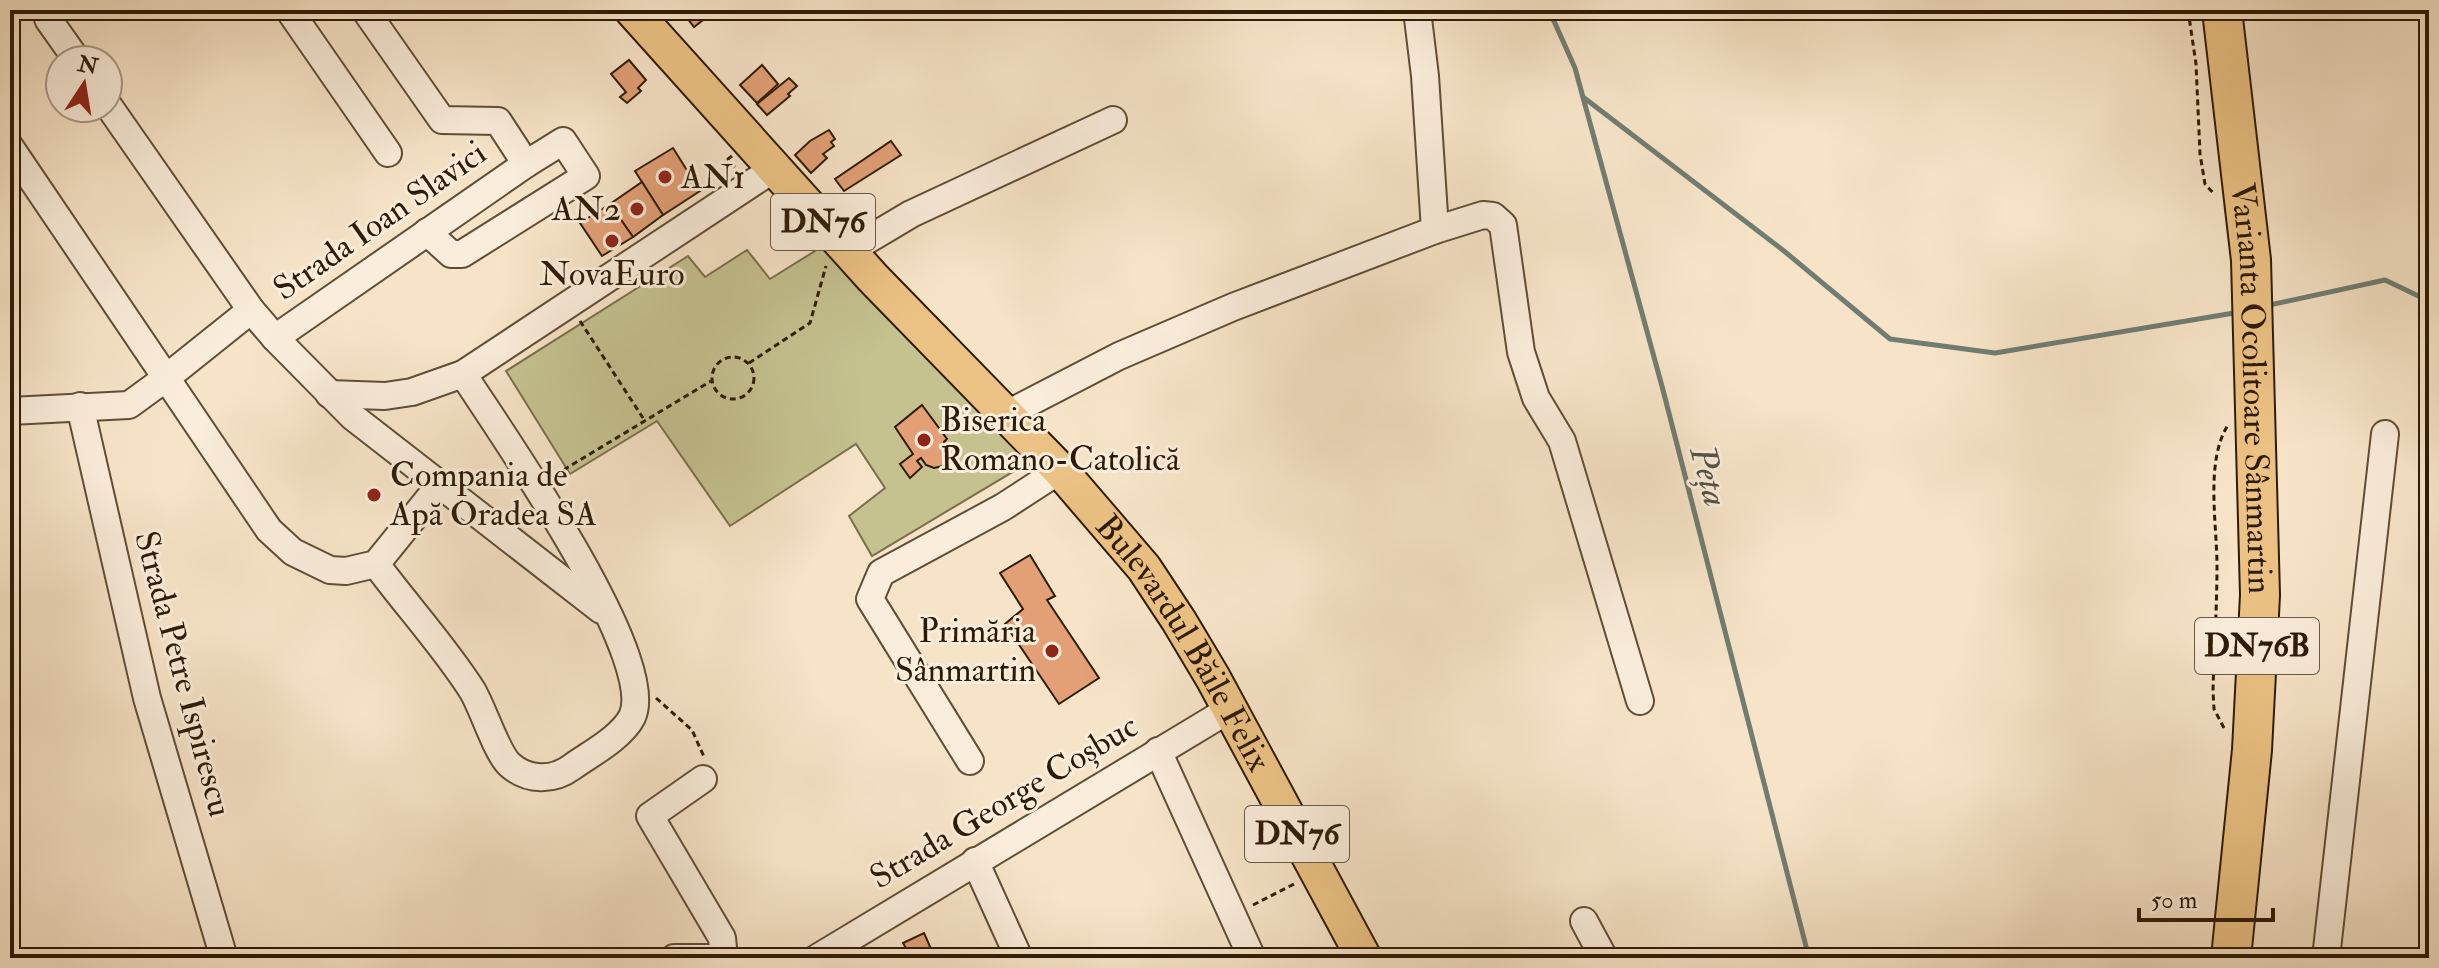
<svg xmlns="http://www.w3.org/2000/svg" width="2439" height="968" font-family="'IM FELL Double Pica',serif">
<rect width="100%" height="100%" fill="#f7e4c8"/>
<filter id="stains"><feTurbulence type="fractalNoise" baseFrequency=".0025" numOctaves="4"/><feColorMatrix values="0 0 0 0 .2 0 0 0 0 .09 0 0 0 0 .02 0 0 0 .5 -.17"/></filter>
<radialGradient id="worn" r=".72"><stop offset=".6" stop-color="#630" stop-opacity="0"/><stop offset="1" stop-color="#630" stop-opacity=".3"/></radialGradient>
<polygon fill="#c5c290" stroke="#7a6e4b" stroke-width="2" points="823,246 1031,461 872,556 849,516 885,488 856,444 730,526 657,421 570,474 506,371 688,256 705,277 747,250 770,279"/>
<g fill="none" stroke-linecap="round" stroke-linejoin="round">
<g stroke="#717d72" stroke-width="5">
<polyline points="1549,10 1575,68 1663,390 1809,958"/>
<polyline points="1583,97 1784,251 1890,339 1995,353 2240,312"/>
<polyline points="2265,306 2385,280 2429,301"/>
</g>
</g>
<g fill="#e3a076" stroke="#2e1b06" stroke-width="2">
<polygon points="681,10 716,10 694,27"/>
<polygon points="629,60 646,80 638,88 641,91 627,103 620,97 626,92 611,74"/>
<polygon points="762,65 778,84 757,103 740,85"/>
<polygon points="789,78 797,86 788,94 790,96 767,115 757,104"/>
<polygon points="829,130 835,139 831,142 834,146 823,154 827,158 811,173 795,155 810,141"/>
<polygon points="891,141 901,155 844,191 835,179"/>
<polygon points="673,148 700,191 663,215 635,171"/>
<polygon points="642,182 663,215 633,237 610,204"/>
<polygon points="610,204 633,237 602,256 580,223"/>
<polygon points="922,405 947,439 944,442 948,448 949,458 943,466 934,468 926,465 921,458 917,461 922,467 910,478 900,464 913,454 895,427"/>
<polygon points="1030,555 1055,596 1047,600 1099,678 1059,704 1005,624 1023,609 1000,573"/>
<polygon points="924,933 935,958 903,958 909,954 903,943"/>
</g>
<g fill="none" stroke-linecap="round" stroke-linejoin="round">
<defs>
<g id="minor">
<polyline points="56,10 48,19 77,60"/>
<polyline points="289,10 388,153"/>
<polyline points="365,10 442,120 498,121 526,164 563,141 586,176 462,254 451,254 427,232"/>
<polyline points="1417,10 1425,76 1435,230"/>
<polyline points="108,105 251,310 275,338 353,417 601,610"/>
<polyline points="10,147 269,530 293,552 330,570 346,571 376,564 440,485"/>
<polyline points="849,251 911,214 1113,120"/>
<polyline points="275,338 526,164"/>
<polyline points="329,394 385,396 412,392 463,374 775,168"/>
<polyline points="80,406 147,698 224,958"/>
<polyline points="10,411 129,405 166,378 251,310"/>
<polyline points="1005,415 1119,356 1233,307 1435,230 1483,215 1493,216 1503,225 1521,352 1536,398 1562,441 1640,701"/>
<path d="M376,564C407,606 444,646 472,690C483,708 497,754 510,765C528,781 553,781 572,767C590,754 621,738 632,717C660,658 499,430 463,374"/>
<polyline points="1158,751 1252,958"/>
<polyline points="970,761 870,599 881,573 1003,507 1060,470"/>
<polyline points="703,779 650,816 722,938 724,958"/>
<polyline points="975,861 1019,958"/>
<polyline points="1584,921 1604,958"/>
<polyline points="674,958 710,958"/>
<polyline points="817,958 1230,709"/>
<polyline points="2326,958 2385,434"/>
</g>
<g id="major">
<path id="s1" d="M632,10L873,278L1060,470L1144,568L1179,621L1213,678L1364,958"/>
</g>
<g id="highway">
<path id="s2" d="M2222,10L2251,260L2260,595L2252,750L2231,958"/>
</g>
</defs>
<use href="#minor" stroke="#604d36" stroke-width="30"/>
<use href="#major" stroke="#2e1b06" stroke-width="38"/>
<use href="#highway" stroke="#2e1b06" stroke-width="42"/>
<g stroke="#2e1b06" stroke-width="3" stroke-dasharray="6 4" stroke-linecap="butt">
<polyline points="2188,10 2196,64 2200,154 2205,184 2214,194"/>
<polyline points="732,156 728,159 735,167"/>
<polyline points="580,321 643,418"/>
<circle cx="733" cy="378" r="21"/>
<polyline points="749,363 810,323 826,266"/>
<polyline points="555,475 711,381"/>
<polyline points="656,698 692,730 705,759"/>
<path d="M2224,728L2214,709L2213,691C2214,649 2217,608 2217,566C2217,524 2205,461 2228,425"/>
<polyline points="1253,905 1296,883"/>
</g>
<use href="#minor" stroke="#faeddb" stroke-width="26"/>
<use href="#major" stroke="#ecc284" stroke-width="34"/>
<use href="#highway" stroke="#ecc284" stroke-width="38"/>
</g>
<g fill="#8f2418" stroke="#faeddb" stroke-width="3">
<circle cx="665" cy="177" r="8"/>
<circle cx="637" cy="209" r="8"/>
<circle cx="612" cy="241" r="8"/>
<circle cx="924" cy="440" r="8"/>
<circle cx="374" cy="495" r="8"/>
<circle cx="1052" cy="651" r="8"/>
</g>
<g text-anchor="middle" dominant-baseline="central" stroke-width="6" stroke-linejoin="round" paint-order="stroke">
<g fill="#faeddb" stroke="#6b5a46" stroke-width="2">
<rect x="771" y="194" width="104" height="56" rx="6"/>
<rect x="2195" y="618" width="124" height="56" rx="6"/>
<rect x="1245" y="806" width="104" height="56" rx="6"/>
</g>
<g font-size="32" font-weight="bold" fill="#2e1b06">
<text x="823" y="222">DN76</text>
<text x="2257" y="646">DN76B</text>
<text x="1297" y="834">DN76</text>
</g>
<g font-size="34" fill="#2e1b06" stroke="#faeddb" text-anchor="start">
<text x="681" y="177">AN1</text>
<text x="621" y="209" text-anchor="end">AN2</text>
<text x="612" y="274" text-anchor="middle">NovaEuro</text>
<text x="940" y="420">Biserica<tspan x="940" dy="39">Romano-Catolică</tspan></text>
<text x="390" y="475">Compania de<tspan x="390" dy="39">Apă Oradea SA</tspan></text>
<text x="1036" y="631" text-anchor="end">Primăria<tspan x="1036" dy="39">Sânmartin</tspan></text>
</g>
<g font-size="34" fill="#2e1b06" stroke="#faeddb">
<text transform="translate(380 221) rotate(-35)">Strada Ioan Slavici</text>
<text stroke="none"><textPath href="#s2" startOffset="380">Varianta Ocolitoare Sânmartin</textPath></text>
<text stroke="none"><textPath href="#s1" startOffset="842">Bulevardul Băile Felix</textPath></text>
<text transform="translate(183 674) rotate(75)">Strada Petre Ispirescu</text>
<text transform="translate(1004 802) rotate(-31)">Strada George Coșbuc</text>
</g>
<g font-size="36" font-style="italic" fill="#555445" stroke="#faeddb">
<text transform="translate(1709 476) rotate(75)">Peța</text>
</g>
</g>
<rect width="2439" height="968" fill="none" stroke="#f7e4c8" stroke-width="40"/>
<rect x="12" y="12" width="2415" height="944" fill="none" stroke="#2e1b06" stroke-width="4"/>
<rect x="20" y="20" width="2399" height="928" fill="none" stroke="#2e1b06" stroke-width="2"/>
<g transform="translate(84 84) rotate(12)"><circle r="38" fill="#faeddb" stroke="#a89986" stroke-width="2"/>
<path d="M0-6L14 30L0 20L-14 30Z" fill="#8f2418"/>
<text y="-12" font-size="22" font-weight="bold" text-anchor="middle" fill="#2e1b06">N</text>
</g>
<path d="M2139 908v12h134v-12" fill="none" stroke="#2e1b06" stroke-width="4"/>
<text x="2151" y="908" font-size="24" fill="#2e1b06" stroke="#faeddb" stroke-width="6" paint-order="stroke">50 m</text>
<rect width="100%" height="100%" filter="url(#stains)"/>
<rect width="100%" height="100%" fill="url(#worn)"/>
</svg>
